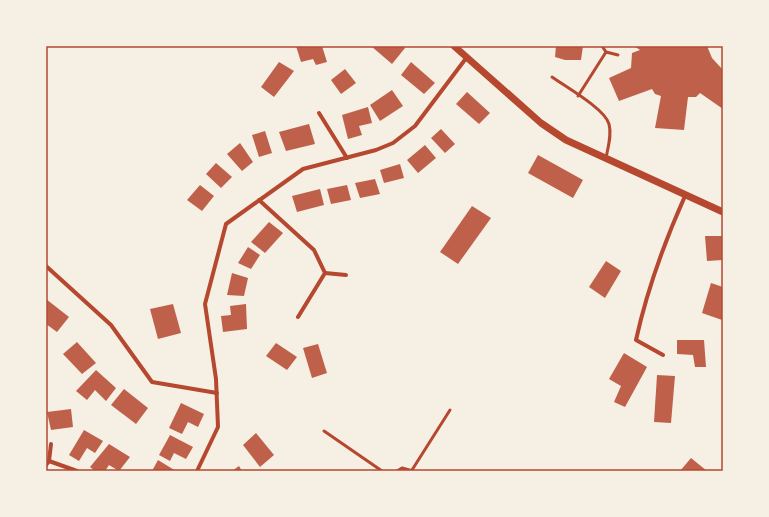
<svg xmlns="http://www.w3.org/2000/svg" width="769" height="517" font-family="'Nunito Sans',sans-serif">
<rect width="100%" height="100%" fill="#f6efe4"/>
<g fill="#bf614a">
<polygon points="296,46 322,46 327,62 316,65 313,59 301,62"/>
<polygon points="371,46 403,46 405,48 392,64"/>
<polygon points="556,46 583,46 581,60 565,60 555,57"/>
<polygon points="634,46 707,46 712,58 723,70 723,109 700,93 696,97 688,97 684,130 655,128 661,96 655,94 652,89 619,101 609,78 631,68 632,53 640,50"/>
<polygon points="279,62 294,71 274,97 261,87"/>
<polygon points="411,62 435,83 424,94 401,75"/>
<polygon points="345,69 356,83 341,94 331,80"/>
<polygon points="392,90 403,106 380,121 370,105"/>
<polygon points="467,92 490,113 479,124 456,104"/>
<polygon points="368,107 372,123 359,126 362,135 348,139 342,115"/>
<polygon points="309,124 315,144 286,151 279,132"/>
<polygon points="441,129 455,144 445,153 431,138"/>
<polygon points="265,131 272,153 259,157 252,135"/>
<polygon points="240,143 253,162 242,171 227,154"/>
<polygon points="425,145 436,158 418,173 407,160"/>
<polygon points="538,155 583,180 573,198 528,173"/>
<polygon points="216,163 232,177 221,188 206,174"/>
<polygon points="400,164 404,178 384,183 380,170"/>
<polygon points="375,179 380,194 360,198 355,183"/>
<polygon points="200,185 214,196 202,211 187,200"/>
<polygon points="347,185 351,200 331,204 327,189"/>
<polygon points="320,189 324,205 297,212 292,196"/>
<polygon points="472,206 491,218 458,264 440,252"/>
<polygon points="269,222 283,233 265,253 251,242"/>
<polygon points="705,236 723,236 723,260 707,261"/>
<polygon points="248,247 260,255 251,269 238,263"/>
<polygon points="606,261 621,271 605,298 589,287"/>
<polygon points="232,273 248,278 244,296 227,295"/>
<polygon points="711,283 723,287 722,320 702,313"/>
<polygon points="46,299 69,317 57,332 46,324"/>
<polygon points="173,304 181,333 158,339 150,309"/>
<polygon points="246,304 247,329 223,332 221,316 231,315 230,306"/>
<polygon points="677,340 704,340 706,367 695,367 693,355 677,354"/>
<polygon points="77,342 96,363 82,374 63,354"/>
<polygon points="276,343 297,357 287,370 266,356"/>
<polygon points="318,344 327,373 312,378 303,348"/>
<polygon points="624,353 647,367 625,407 614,402 621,386 609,379"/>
<polygon points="96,370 116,388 106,401 95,390 87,400 76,391"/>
<polygon points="657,375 675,376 671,423 654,422"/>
<polygon points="124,389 148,408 136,424 111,405"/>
<polygon points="181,403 204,414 198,427 188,422 182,434 169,428"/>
<polygon points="71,409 73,427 51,430 47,412"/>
<polygon points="84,430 103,441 95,453 87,448 79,461 69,455"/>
<polygon points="256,433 274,455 260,467 243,445"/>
<polygon points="170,435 193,447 186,459 174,453 170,461 159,455"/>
<polygon points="109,444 130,457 119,471 109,465 105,471 95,471 90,467"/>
<polygon points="691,458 707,471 680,471"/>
<polygon points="158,460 176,471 152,471"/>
<polygon points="239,466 242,471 232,471"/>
</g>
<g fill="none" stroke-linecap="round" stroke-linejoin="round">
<g stroke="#b5482f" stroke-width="3">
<polyline points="602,46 606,52 618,55"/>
<path d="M552,77C566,87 605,109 609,124C612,135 608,147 606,158"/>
<polyline points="578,96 606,52"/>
<polyline points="324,431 382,471"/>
<polyline points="412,470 450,410"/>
<polyline points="397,471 402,468 413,471"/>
</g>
<g stroke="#b5482f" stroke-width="4">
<polyline points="319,113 347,158"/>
<polyline points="259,200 314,250 325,273 298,317"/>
<polyline points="46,266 111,325 152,382 217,393"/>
<polyline points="325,273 346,275"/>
<path d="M663,355L636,340C647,290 664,243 685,196"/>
<polyline points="49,461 77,471"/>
<polyline points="46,465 49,461 51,444"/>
<polyline points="197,471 218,427 216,379 205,304 226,224 303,169 376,150 393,143 415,126 467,57"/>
</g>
<polyline stroke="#b5482f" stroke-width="7" points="454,46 541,123 566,140 723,212"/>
</g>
<rect width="769" height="517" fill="none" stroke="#f6efe4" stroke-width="94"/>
<rect x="47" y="47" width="675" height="423" fill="none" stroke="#b5482f" stroke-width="1.5"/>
</svg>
